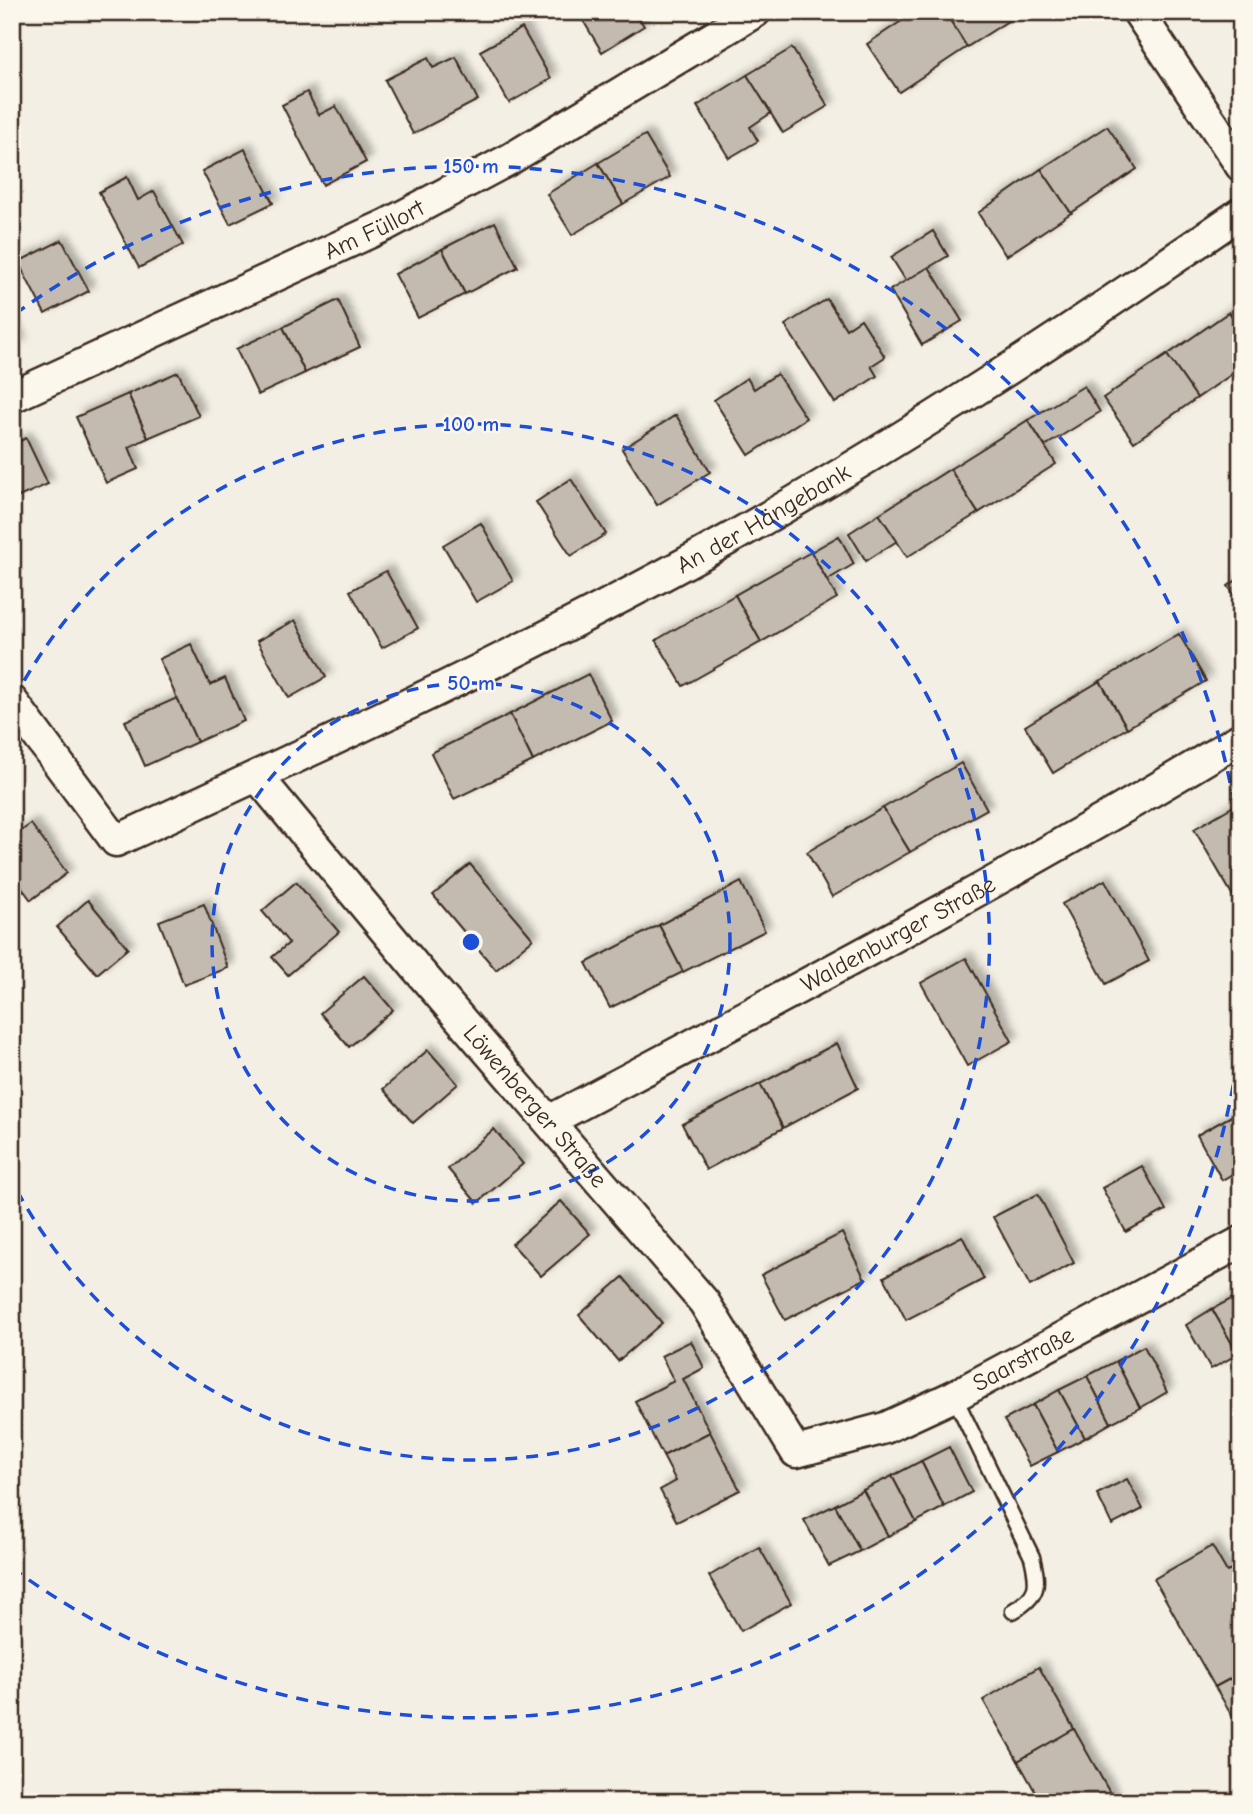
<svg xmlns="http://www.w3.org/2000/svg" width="1253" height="1814" font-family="'Comic Neue',sans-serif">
<defs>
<filter id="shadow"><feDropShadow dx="6" dy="-6" stdDeviation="3.5" flood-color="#0004"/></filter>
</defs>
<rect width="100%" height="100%" fill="#f3efe4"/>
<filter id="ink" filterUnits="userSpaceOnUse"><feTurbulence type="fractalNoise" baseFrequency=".0143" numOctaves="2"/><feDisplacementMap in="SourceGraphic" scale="14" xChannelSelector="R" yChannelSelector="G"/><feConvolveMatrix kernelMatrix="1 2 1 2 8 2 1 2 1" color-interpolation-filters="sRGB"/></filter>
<g filter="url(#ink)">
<g fill="#c3bbb0" stroke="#3b2a1e" stroke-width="2" filter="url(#shadow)">
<polygon points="578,12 635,12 644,26 602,52"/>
<polygon points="915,12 945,12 967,47 899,92 867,44"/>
<polygon points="945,12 1022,12 967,47"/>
<polygon points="522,28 551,79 509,103 480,51"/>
<polygon points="792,48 828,106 783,133 747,75"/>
<polygon points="456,57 478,100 413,134 385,80 428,58 433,68"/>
<polygon points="747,75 771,113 750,127 758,141 729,158 697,106"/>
<polygon points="307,92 319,115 336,106 366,162 323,185 282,105"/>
<polygon points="1107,126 1137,169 1071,213 1041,169"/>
<polygon points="645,135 670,177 623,204 598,163"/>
<polygon points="245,149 273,203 230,224 202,171"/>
<polygon points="598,163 623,204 572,235 547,194"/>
<polygon points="1041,169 1071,213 1006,256 978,213"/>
<polygon points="127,177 138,200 154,191 183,245 139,268 99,192"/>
<polygon points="495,222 518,267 465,294 442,249"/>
<polygon points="933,231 948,256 906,281 891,257"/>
<polygon points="62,240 89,291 45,314 18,262"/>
<polygon points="442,249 465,294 418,318 395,274"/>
<polygon points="929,267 962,321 922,345 890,290"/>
<polygon points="827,299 846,329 861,319 885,357 871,366 877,376 835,403 785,325"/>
<polygon points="338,300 360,347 305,373 283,327"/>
<polygon points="1229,312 1241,329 1241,368 1197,398 1167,355"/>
<polygon points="12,327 20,344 12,348"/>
<polygon points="283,327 305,373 258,395 236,349"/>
<polygon points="1167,355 1197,398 1134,442 1103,398"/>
<polygon points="178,372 199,416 148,438 128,394"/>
<polygon points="777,374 806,418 749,455 714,400 747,378 754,389"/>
<polygon points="1084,386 1100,412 1045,446 1028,420"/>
<polygon points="128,394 148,438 129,447 138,469 106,483 76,417"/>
<polygon points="676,415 710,472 657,505 622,449"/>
<polygon points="1028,420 1056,464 978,513 950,469"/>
<polygon points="26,438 48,484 12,500 12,445"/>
<polygon points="950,469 978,513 907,557 879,514"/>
<polygon points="571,479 606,534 571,556 536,502"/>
<polygon points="879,514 897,541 866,561 849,533"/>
<polygon points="481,523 513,581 476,602 443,545"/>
<polygon points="839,536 854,564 827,580 811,552"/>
<polygon points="811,552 837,598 761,642 735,595"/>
<polygon points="386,571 418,628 382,648 350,591"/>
<polygon points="1241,577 1241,605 1228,586"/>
<polygon points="735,595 761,642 683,686 656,640"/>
<polygon points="295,620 326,677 289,698 257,641"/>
<polygon points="1179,634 1206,681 1127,728 1100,681"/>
<polygon points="191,644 210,685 225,678 244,721 197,742 159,659"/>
<polygon points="588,674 612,721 533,761 510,714"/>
<polygon points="1100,681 1127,728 1053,773 1025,726"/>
<polygon points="177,698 197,742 145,766 125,721"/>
<polygon points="510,714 533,761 454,799 431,753"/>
<polygon points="961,763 987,809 910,852 883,808"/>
<polygon points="1237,804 1241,810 1240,908 1194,829"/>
<polygon points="883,808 910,852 832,897 807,852"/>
<polygon points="31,824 67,873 31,900 12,875 12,837"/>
<polygon points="470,864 533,939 496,970 433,895"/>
<polygon points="1105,880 1149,961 1106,984 1062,904"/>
<polygon points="296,882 339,932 288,975 272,957 289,943 262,911"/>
<polygon points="741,882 765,931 683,972 659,925"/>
<polygon points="88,900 128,948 97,974 57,927"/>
<polygon points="204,904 228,968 184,985 159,921"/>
<polygon points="659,925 683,972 610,1008 586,963"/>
<polygon points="966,958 1012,1041 967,1066 921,983"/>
<polygon points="364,976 393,1010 349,1047 320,1013"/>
<polygon points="837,1043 858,1088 783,1128 760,1084"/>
<polygon points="428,1050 458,1084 413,1123 383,1089"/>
<polygon points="760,1084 783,1128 706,1170 682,1124"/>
<polygon points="1237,1113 1241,1121 1241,1169 1222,1180 1197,1135"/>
<polygon points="494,1129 523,1164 477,1203 448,1169"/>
<polygon points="1142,1166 1166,1210 1126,1232 1102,1188"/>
<polygon points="1038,1194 1074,1263 1030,1286 993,1217"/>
<polygon points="561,1201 590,1234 541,1276 512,1244"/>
<polygon points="842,1233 865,1279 785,1320 761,1275"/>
<polygon points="962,1236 984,1279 906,1320 884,1277"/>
<polygon points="623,1277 662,1323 618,1361 579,1315"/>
<polygon points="1237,1296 1241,1302 1241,1353 1238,1354 1212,1309"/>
<polygon points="1212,1309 1238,1354 1211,1369 1186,1325"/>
<polygon points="691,1341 704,1368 683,1379 710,1432 663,1456 635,1401 674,1381 661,1356"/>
<polygon points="1144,1346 1167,1392 1140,1408 1116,1361"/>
<polygon points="1116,1361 1140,1408 1111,1423 1087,1376"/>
<polygon points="1087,1376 1111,1423 1085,1438 1059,1390"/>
<polygon points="1059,1390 1085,1438 1058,1452 1033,1405"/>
<polygon points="1033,1405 1058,1452 1030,1466 1004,1420"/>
<polygon points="710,1432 740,1490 677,1522 660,1490 676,1481 663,1456"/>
<polygon points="949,1447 972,1492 944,1507 921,1461"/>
<polygon points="921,1461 944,1507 916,1522 892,1476"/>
<polygon points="892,1476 916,1522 888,1536 863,1490"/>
<polygon points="1127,1479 1143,1509 1112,1525 1097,1494"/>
<polygon points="863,1490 888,1536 860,1551 835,1505"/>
<polygon points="835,1505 860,1551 829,1566 804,1520"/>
<polygon points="1212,1546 1227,1572 1241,1565 1241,1673 1215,1687 1154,1579"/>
<polygon points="759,1547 791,1603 741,1631 709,1576"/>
<polygon points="1039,1667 1074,1729 1018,1761 983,1700"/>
<polygon points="1241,1673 1241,1730 1215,1687"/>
<polygon points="1074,1729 1115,1802 1041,1802 1018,1761"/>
</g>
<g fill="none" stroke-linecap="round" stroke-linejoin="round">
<defs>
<path id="lane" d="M954,1396L1032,1557C1039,1586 1039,1595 1013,1611"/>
<g id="street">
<polyline points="1138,12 1241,166"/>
<path id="s1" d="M12,397L386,225L510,159L755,12"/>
<path id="s2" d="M12,701L116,841C326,744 537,647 738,534C911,436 1077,326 1241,213"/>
<path id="s3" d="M257,776L418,970L704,1302L796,1452L885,1428L954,1396L1241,1242"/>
<path id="s4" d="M549,1121C782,997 1016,875 1241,738"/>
</g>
</defs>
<use href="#lane" stroke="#3b2a1e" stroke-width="19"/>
<use href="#street" stroke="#3b2a1e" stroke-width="35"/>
<use href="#lane" stroke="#fbf7ec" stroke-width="14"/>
<use href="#street" stroke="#fbf7ec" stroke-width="30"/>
</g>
</g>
<g fill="none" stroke="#1d4ed8" stroke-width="3.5" stroke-dasharray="12 9">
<circle cx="471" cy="942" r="259"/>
<path d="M14 699A518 518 0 1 1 14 1185"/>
<path d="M1240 1043A776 776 0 0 1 15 1570M15 314A776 776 0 0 1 1240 841"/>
</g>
<g text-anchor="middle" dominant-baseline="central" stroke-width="5" stroke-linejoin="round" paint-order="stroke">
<g font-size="24" fill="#3b2a1e" stroke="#fbf7ec">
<text stroke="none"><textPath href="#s1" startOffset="399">Am Füllort</textPath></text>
<text stroke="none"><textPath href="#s2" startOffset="898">An der Hängebank</textPath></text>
<text stroke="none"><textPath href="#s4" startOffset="396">Waldenburger Straße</textPath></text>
<text stroke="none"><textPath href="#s3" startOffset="432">Löwenberger Straße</textPath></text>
<text stroke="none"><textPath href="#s3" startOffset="1113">Saarstraße</textPath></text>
</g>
</g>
<circle cx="471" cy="942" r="10" fill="#1d4ed8" stroke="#fbf7ec" stroke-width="3.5"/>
<g font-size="21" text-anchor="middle" font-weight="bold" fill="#1d4ed8" stroke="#fbf7ec" stroke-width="5" stroke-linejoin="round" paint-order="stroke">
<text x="471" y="173">150 m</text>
<text x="471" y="431">100 m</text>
<text x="471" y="690">50 m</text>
</g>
<rect width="1253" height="1814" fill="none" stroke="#fbf7ec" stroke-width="42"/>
<rect x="21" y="21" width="1211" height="1772" fill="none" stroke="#3b2a1e" stroke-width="2.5" filter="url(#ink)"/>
</svg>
